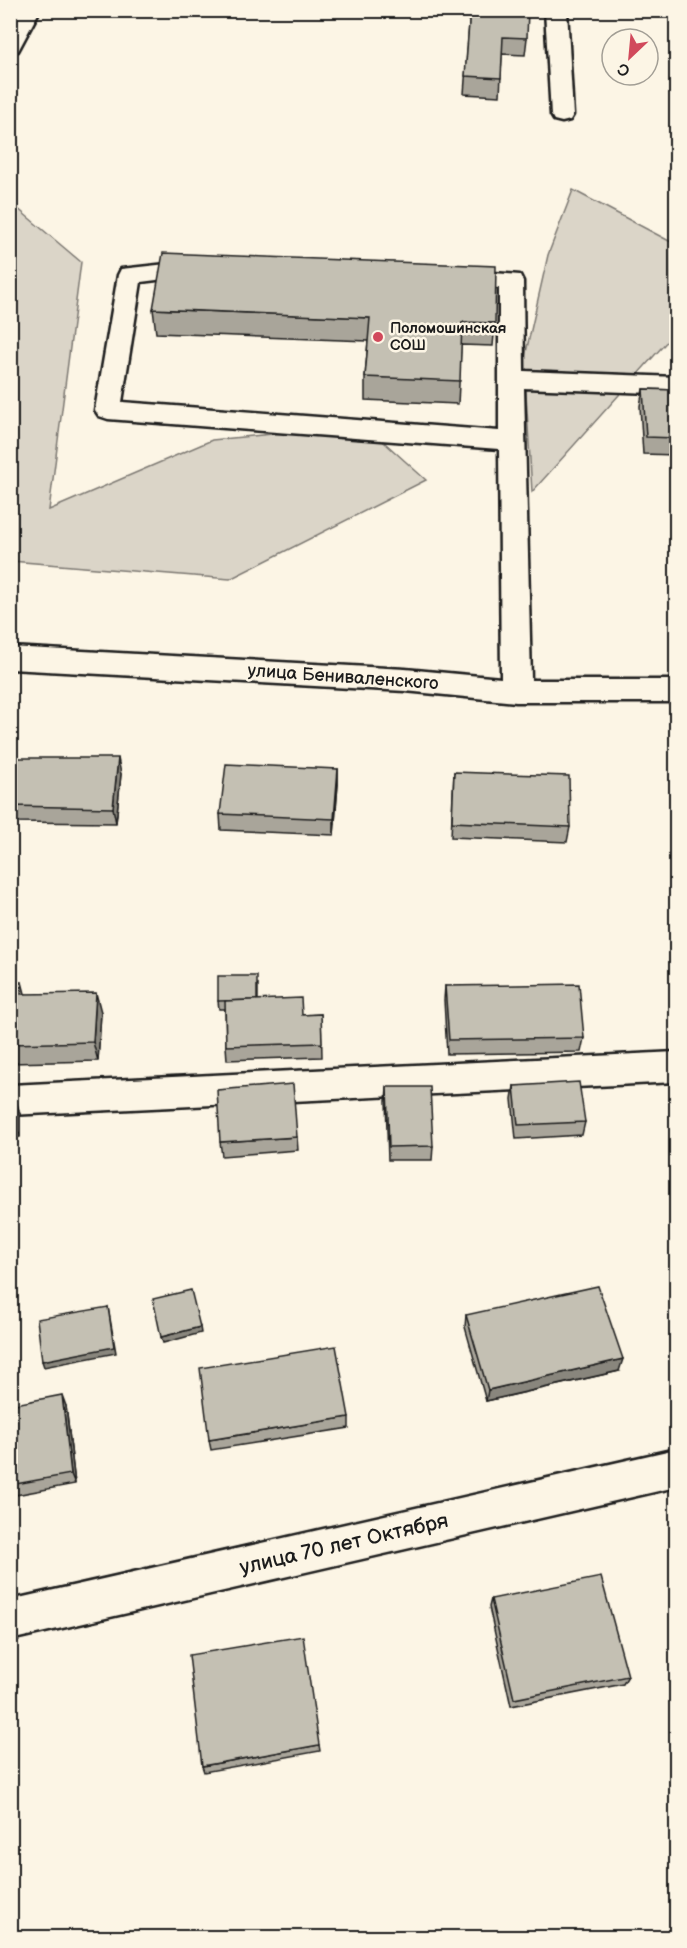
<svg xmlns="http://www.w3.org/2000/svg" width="687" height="1948" font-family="'Balsamiq Sans',sans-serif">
<rect width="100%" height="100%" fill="#fcf5e5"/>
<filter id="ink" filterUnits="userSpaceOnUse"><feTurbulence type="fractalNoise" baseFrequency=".0167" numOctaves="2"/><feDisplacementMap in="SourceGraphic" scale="12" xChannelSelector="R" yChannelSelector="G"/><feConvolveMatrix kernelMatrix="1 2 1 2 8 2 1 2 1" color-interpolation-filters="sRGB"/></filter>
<g filter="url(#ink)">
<g fill="#dbd5c8" stroke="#7c7872" stroke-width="1.5">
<polygon points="573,190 673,243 671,337 532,492 524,361 548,255"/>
<polygon points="10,202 81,262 49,510 212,440 365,425 426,480 230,579 11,561"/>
</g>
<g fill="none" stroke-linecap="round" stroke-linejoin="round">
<defs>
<g id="minor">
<polygon points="18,10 40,10 18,51 10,52 10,24"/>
<polygon points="545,10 567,10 573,115 570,120 562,122 554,120 551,115"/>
<polygon points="203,260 212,263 215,268 212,273 141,282 122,402 499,431 499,288 444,284 441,278 444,272 453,270 520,275 523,281 524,371 676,377 676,394 524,388 531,680 676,680 676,702 516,702 405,691 10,669 10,647 405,669 501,678 499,449 108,419 99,416 95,410 118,275 121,269"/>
<polygon points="676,1052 676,1082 10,1115 10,1085"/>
<polygon points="676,1449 676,1487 10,1640 10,1600"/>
</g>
</defs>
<use href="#minor" stroke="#1c1c1c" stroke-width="5"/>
<use href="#minor" fill="#fcf5e5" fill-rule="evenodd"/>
</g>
<g fill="#a9a59a" stroke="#1c1c1c" stroke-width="1.5">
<polygon points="413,10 443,10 442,13 412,12"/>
<polygon points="470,10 527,38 525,55 502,54 500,96 464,94"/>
<polygon points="153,309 495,323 493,346 461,345 458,404 365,400 365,377 368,341 156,333"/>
<polygon points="643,389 676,390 676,455 643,454 640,406"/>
<polygon points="10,758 121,774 116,823 10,822"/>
<polygon points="338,769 338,784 334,835 221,830 220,814"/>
<polygon points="454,772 570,827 567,842 451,837"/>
<polygon points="10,982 25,994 101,1012 98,1061 10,1063"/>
<polygon points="258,984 258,1000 302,1015 321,1014 322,1057 227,1060 226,1046 225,1009 219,1009 218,1001"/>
<polygon points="445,986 584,1038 581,1052 447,1054 444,1000"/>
<polygon points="514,1086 585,1122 582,1135 516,1139 512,1099"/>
<polygon points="387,1087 433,1146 432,1160 388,1160 386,1101"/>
<polygon points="10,1100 20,1114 20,1137 10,1138"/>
<polygon points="297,1137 298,1150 222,1156 220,1142"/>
<polygon points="466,1315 619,1371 486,1401 465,1327"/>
<polygon points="10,1405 66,1406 75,1484 10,1496"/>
<polygon points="349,1417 349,1428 211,1450 209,1440"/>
<polygon points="491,1599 628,1676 623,1684 511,1706 489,1607"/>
<polygon points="319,1745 320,1751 204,1772 202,1766"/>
</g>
<g fill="#89867d" stroke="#1c1c1c" stroke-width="1.5">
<polygon points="118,758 121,774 116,823 113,808"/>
<polygon points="338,769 338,784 334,835 334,819"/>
<polygon points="22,982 27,1001 21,994"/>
<polygon points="96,993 101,1012 98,1061 93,1042"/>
<polygon points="16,1100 20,1114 20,1137 15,1124"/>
<polygon points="108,1307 116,1353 44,1367 42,1361"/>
<polygon points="200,1327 201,1333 163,1343 161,1337"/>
<polygon points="623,1359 619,1371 486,1401 488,1390"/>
<polygon points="62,1395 66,1406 75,1484 71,1474"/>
</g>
<g fill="#c4c0b3" stroke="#1c1c1c" stroke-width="1.5">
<polygon points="470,10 528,10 527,38 503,37 501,78 465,76"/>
<polygon points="163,253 496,266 495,323 462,322 460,381 365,377 370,318 153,309"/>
<polygon points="643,389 676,390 676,438 646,437"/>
<polygon points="10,758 118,758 113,808 10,806"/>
<polygon points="226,764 338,769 334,819 220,814"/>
<polygon points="454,772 569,776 570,827 452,822"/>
<polygon points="218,976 257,976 257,1000 218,1001"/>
<polygon points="10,982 22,982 21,994 96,993 93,1042 10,1044"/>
<polygon points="579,984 584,1038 449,1040 445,986"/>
<polygon points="301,998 302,1015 321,1014 322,1043 226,1046 225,1001"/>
<polygon points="579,1082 585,1122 518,1125 514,1086"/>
<polygon points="293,1084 297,1137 220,1142 217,1090"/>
<polygon points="387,1087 430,1087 433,1146 389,1147"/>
<polygon points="10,1100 16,1100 15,1124 10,1124"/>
<polygon points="598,1286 623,1359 488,1390 466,1315"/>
<polygon points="191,1290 200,1327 161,1337 153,1299"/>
<polygon points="108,1307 114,1347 42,1361 37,1319"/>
<polygon points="336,1346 349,1417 209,1440 200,1368"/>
<polygon points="62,1395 71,1474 10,1485 10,1405"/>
<polygon points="601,1577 628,1676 514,1699 491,1599"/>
<polygon points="303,1636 319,1745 202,1766 189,1655"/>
</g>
</g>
<circle fill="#d1495b" stroke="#fcf5e5" stroke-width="2" cx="378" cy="337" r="6"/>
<g text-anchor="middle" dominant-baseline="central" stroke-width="5" stroke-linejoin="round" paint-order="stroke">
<g font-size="15" font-weight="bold" fill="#1c1c1c" stroke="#fcf5e5" text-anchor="start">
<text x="390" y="328">Поломошинская<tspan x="390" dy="17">СОШ</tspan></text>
</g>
<g font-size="18" fill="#1c1c1c" stroke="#fcf5e5">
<text transform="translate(343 677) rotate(4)">улица Бениваленского</text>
</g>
<g font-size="21" fill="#1c1c1c" stroke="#fcf5e5">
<text transform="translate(344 1544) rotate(-13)">улица 70 лет Октября</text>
</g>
</g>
<rect width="687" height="1948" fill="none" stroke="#fcf5e5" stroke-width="36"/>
<rect x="18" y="18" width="651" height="1912" fill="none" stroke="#1c1c1c" stroke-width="2" filter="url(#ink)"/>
<g transform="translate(630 57) rotate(206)"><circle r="28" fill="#fcf5e5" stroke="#a29e95" stroke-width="1.5"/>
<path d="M0-4.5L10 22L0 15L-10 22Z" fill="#d1495b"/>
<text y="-9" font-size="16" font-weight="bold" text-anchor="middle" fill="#1c1c1c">С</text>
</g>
</svg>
